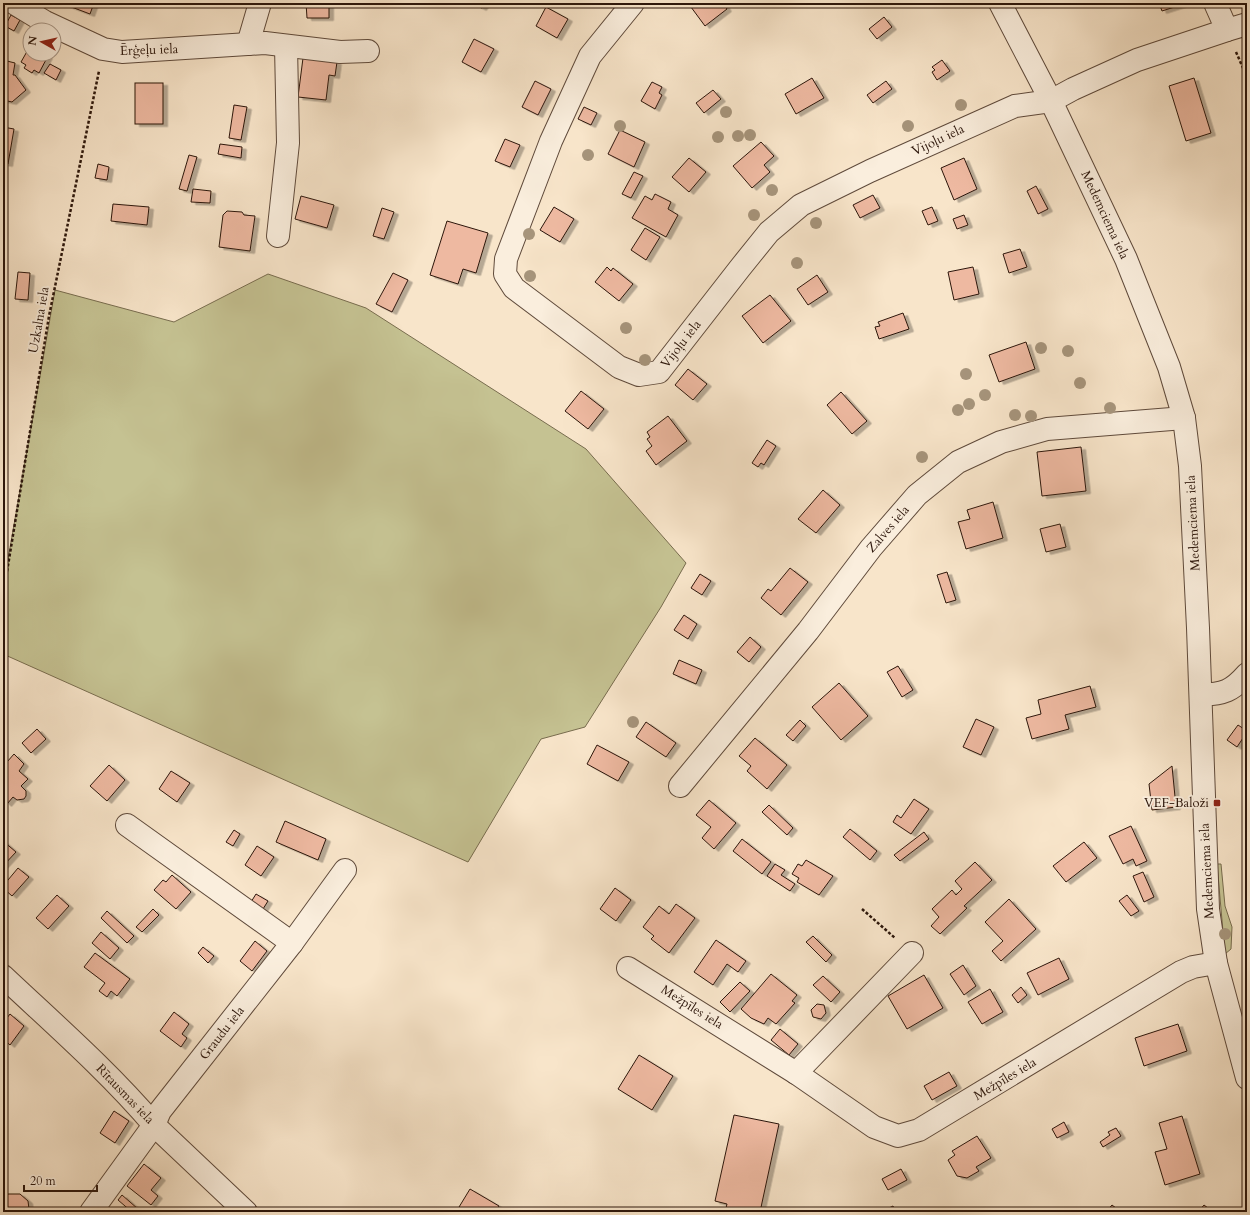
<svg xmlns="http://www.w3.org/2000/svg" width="1250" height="1215" font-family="Cardo,serif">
<defs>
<filter id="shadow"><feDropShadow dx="4.5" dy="2.5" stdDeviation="0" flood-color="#0004"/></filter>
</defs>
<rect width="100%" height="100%" fill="#f8e5ca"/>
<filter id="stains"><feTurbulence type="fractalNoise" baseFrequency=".005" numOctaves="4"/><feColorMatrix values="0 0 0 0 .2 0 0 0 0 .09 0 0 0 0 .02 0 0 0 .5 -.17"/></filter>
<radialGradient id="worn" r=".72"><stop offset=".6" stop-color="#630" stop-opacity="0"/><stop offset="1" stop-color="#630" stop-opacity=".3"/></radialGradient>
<g fill="#c5c292" stroke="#786c4e">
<polygon points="268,274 366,308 586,449 686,563 661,607 585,727 541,739 468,862 3,654 3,588 55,290 174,322"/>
<polygon points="1217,864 1221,864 1225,906 1232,927 1231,949 1225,954"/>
</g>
<g fill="#eeb9a1" stroke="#2c160b" filter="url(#shadow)">
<polygon points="61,3 94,3 90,14"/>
<polygon points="306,3 329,3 329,18 307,18"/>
<polygon points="477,3 485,3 482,8 476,5"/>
<polygon points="688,3 723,3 727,9 705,26"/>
<polygon points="1159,3 1187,3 1162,11"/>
<polygon points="546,7 568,19 557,38 536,26"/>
<polygon points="11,15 20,20 14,31 5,26"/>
<polygon points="884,17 892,27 877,39 869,29"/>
<polygon points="474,39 494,49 481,72 462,62"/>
<polygon points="30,45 30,54 45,54 48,56 39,73 34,70 32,73 24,68 26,65 21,62 29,48 28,48"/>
<polygon points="303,58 337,62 335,76 329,75 326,100 298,97"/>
<polygon points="942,60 950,71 937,80 932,72 935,70 932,67"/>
<polygon points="7,61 15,63 13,75 15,75 26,90 12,102 3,100 3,65 6,66"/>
<polygon points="50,64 61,70 56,80 44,73"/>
<polygon points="812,78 824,98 796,114 785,94"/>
<polygon points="1194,78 1211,133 1186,141 1169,86"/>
<polygon points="535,81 551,89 538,115 522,107"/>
<polygon points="886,81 892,89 873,103 867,95"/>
<polygon points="652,82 662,87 659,93 662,95 655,109 641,101"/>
<rect x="135" y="83" width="28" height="41"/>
<polygon points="713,90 721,99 704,113 696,103"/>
<polygon points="234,105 247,107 241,140 229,138"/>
<polygon points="584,107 597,113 591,125 578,119"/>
<polygon points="3,127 14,129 8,164 3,163"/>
<polygon points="620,130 645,142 634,167 608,154"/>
<polygon points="505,139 520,145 510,167 495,161"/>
<polygon points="761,142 774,156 764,165 770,172 752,188 733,166"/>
<polygon points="220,144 242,147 241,158 218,154"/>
<polygon points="189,155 197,157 187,191 179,189"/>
<polygon points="689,158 706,172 689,192 672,177"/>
<polygon points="964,158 977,189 954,200 941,168"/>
<polygon points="98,164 109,167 107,180 95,178"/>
<polygon points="634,172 643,176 631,198 622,194"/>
<polygon points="1036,186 1048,209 1038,214 1027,191"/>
<polygon points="193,189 211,191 210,203 191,202"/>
<polygon points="655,194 671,202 668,209 678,215 666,237 632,218 645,196 652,200"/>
<polygon points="873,195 880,208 860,218 853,205"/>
<polygon points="301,196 334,205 327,228 295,219"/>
<polygon points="113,204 149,207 147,225 111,221"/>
<polygon points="554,207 574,219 560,242 540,230"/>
<polygon points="932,207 938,221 928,225 922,211"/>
<polygon points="382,208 394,212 384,239 373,236"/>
<polygon points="227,211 242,212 244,215 255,216 250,251 219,247 223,215"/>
<polygon points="964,215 968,225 957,229 953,219"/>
<polygon points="447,221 488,233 476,273 463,269 458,284 430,275"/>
<polygon points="645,228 660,237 646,260 631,250"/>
<polygon points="1020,249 1027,267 1009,273 1003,254"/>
<polygon points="607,267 611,271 613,268 633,284 619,301 595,282"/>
<polygon points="973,267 979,294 954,300 948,272"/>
<polygon points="18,272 30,273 28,300 15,299"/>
<polygon points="393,273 408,280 392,312 376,304"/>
<polygon points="817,275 828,292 808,305 797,289"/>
<polygon points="770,295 791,321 763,343 742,316"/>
<polygon points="903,313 909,329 879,339 875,327 880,326 878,322"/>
<polygon points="1026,342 1035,369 999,382 989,355"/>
<polygon points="688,369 707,384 693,400 675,385"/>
<polygon points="581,391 604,409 588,429 565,411"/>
<polygon points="841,392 867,421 852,434 827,405"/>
<polygon points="668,416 687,441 656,465 646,451 652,446 647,439 650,437 647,432"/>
<polygon points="767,440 776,446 764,465 761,463 758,467 752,463"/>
<polygon points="1081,447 1086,491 1042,496 1037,452"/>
<polygon points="823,490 840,505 816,533 798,519"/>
<polygon points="993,502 1003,538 966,549 958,522 970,519 967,510"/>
<polygon points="1060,524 1066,547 1046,552 1040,529"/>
<polygon points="790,568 808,582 781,615 761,598 768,589 771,591"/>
<polygon points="947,572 956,600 946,603 937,575"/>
<polygon points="700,574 711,581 702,595 691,588"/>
<polygon points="684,615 697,624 688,639 674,630"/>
<polygon points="750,637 761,647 749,662 737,652"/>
<polygon points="679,660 702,670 696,684 673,674"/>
<polygon points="898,666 913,690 902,697 887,672"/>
<polygon points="839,683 868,716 841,740 812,707"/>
<polygon points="1090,686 1096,707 1065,715 1069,729 1032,739 1026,718 1041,714 1038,700"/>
<polygon points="976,719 994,727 981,755 963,747"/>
<polygon points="800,720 806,726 793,741 786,735"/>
<polygon points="646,722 676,743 666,757 636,737"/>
<polygon points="1238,725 1247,731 1247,732 1237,747 1227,740"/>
<polygon points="37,729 46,739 31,753 22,743"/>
<polygon points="755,738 787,765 767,789 747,771 751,766 739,756"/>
<polygon points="597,745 629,762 618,781 587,764"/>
<polygon points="14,754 24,764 19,771 28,779 21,786 26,791 26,796 24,799 17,800 13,797 7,804 3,800 3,758 7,762"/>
<polygon points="109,765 125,780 107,801 90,786"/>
<polygon points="1172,766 1176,807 1152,810 1149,784"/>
<polygon points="171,771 190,783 177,802 159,789"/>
<polygon points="914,799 929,809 911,834 893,822 897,815 901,818"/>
<polygon points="709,800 736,823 714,849 702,838 711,827 696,815"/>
<polygon points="769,805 793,828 787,835 762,812"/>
<polygon points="285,821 326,839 318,860 276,842"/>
<polygon points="1131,826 1147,861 1136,866 1133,859 1123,864 1109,836"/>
<polygon points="850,829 877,851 870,860 843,837"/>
<polygon points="234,830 240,834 233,846 226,842"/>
<polygon points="924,832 929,839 900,861 894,855"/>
<polygon points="742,839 771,862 762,874 733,851"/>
<polygon points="3,841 16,852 3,866"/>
<polygon points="1084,842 1097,858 1066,882 1053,866"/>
<polygon points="257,846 274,857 261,876 245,865"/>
<polygon points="806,860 833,876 819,895 797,882 799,878 792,874 798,864 802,866"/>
<polygon points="975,862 992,880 964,906 967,908 940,934 931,926 939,917 932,909 952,890 956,895 962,889 955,881"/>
<polygon points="775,864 785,870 781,875 795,884 790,891 767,876"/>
<polygon points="18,868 29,877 12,896 3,888 3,886"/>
<polygon points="1143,872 1154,897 1144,902 1133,876"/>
<polygon points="172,875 191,892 176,909 154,890 163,880 166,882"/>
<polygon points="615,888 631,900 616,921 600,909"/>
<polygon points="256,894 268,901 263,909 251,902"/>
<polygon points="57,895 69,906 48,929 36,918"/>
<polygon points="1127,895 1139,911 1131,916 1119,901"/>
<polygon points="1009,899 1036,929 1001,961 992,951 1003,941 985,922"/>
<polygon points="676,904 695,918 669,953 651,939 654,936 643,927 659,906 669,914"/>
<polygon points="153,909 159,915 142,932 136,927"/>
<polygon points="107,911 134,936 127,943 101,918"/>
<polygon points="101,932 119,948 110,959 92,943"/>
<polygon points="813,936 832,955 826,962 806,942"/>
<polygon points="716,940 746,961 738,972 727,964 713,985 694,972"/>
<polygon points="255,941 267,951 252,971 240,961"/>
<polygon points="203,947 214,956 208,963 198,953"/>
<polygon points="95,953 130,979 117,996 111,991 107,997 99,991 105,983 84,967"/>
<polygon points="1059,958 1069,979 1038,995 1027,973"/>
<polygon points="963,965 976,986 964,995 950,974"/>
<polygon points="771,974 797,995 792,1001 795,1003 776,1024 768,1018 764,1024 751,1018 741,1009"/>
<polygon points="924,975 943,1008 907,1029 888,996"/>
<polygon points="823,976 840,992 831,1002 813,985"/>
<polygon points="740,982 750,991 730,1012 720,1002"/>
<polygon points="1021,987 1027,995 1018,1003 1012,995"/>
<polygon points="990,989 1003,1012 982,1024 968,1002"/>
<polygon points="817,1004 824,1005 826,1013 821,1019 813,1017 811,1010"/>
<polygon points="174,1012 189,1024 182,1034 187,1038 181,1047 160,1031"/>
<polygon points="10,1014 24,1026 10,1045 3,1039 3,1023"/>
<polygon points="1178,1024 1187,1051 1144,1066 1135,1038"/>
<polygon points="780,1029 798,1044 789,1055 771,1040"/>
<polygon points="639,1055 673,1076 652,1110 618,1089"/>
<polygon points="949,1072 957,1086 932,1100 924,1086"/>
<polygon points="114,1111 129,1121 115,1143 100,1133"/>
<polygon points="734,1115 779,1124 760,1212 725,1212 727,1204 715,1201"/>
<polygon points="1182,1116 1200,1174 1165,1185 1155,1152 1167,1149 1159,1123"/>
<polygon points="1064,1122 1069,1132 1057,1138 1052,1129"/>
<polygon points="1116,1128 1121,1136 1103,1147 1100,1142 1110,1135 1108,1132"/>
<polygon points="977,1136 991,1158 976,1167 979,1171 967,1178 957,1176 948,1160 955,1155 952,1151"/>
<polygon points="144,1164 161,1178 151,1190 158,1196 151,1205 127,1186"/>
<polygon points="901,1169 907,1180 888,1190 882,1179"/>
<polygon points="470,1189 499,1206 495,1212 456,1212"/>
<polygon points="8,1194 20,1194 28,1201 29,1209 27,1212 3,1212 3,1201"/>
<polygon points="122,1195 138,1209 135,1212 132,1212 118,1200"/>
<polygon points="1112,1205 1121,1212 1106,1212"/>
<polygon points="1204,1205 1213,1212 1198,1212"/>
<polygon points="893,1206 896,1212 884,1212 883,1211"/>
</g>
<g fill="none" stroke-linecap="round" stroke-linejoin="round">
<defs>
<g id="minor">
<polyline points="14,3 45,22 103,49 122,52 265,43 340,52 368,51"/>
<polyline points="633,3 590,56 551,141 506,259 505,274 514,288 619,367 639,375 659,372 740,268 769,232 801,205 870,171 1015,106 1051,101 1073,89 1137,60 1227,30 1247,24"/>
<polyline points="1000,3 1051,101 1126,259 1169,367 1184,418 1190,466 1198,628 1208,909 1216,963 1247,1078"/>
<polyline points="1215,3 1227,30"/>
<polyline points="248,44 260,3"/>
<polyline points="278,236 288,143 286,46"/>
<path d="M1201,695C1224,694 1232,691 1247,674"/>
<polyline points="680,786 808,631 871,548 917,495 958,462 1001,442 1047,429 1184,418"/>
<polyline points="127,825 292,943"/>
<polyline points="628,968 796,1073 874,1127 898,1136 919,1130 1181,972 1193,967 1216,963"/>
<path d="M3,976C54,1024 108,1071 154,1125L246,1212"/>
<polyline points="796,1073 912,953"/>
<polyline points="91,1212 154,1125 160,1111 292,943 345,870"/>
</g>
</defs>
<use href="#minor" stroke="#5f4a3b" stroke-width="24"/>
<g stroke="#2c160b" stroke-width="2.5" stroke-dasharray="3 2" stroke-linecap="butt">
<polyline points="1236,52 1247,77"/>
<polyline points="3,596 49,316 99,71"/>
<polyline points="862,909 895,938"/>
</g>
<use href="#minor" stroke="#faeedd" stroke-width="22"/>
</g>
<g fill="#a6947b">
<circle cx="961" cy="105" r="6"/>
<circle cx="726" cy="112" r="6"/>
<circle cx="620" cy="126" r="6"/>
<circle cx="908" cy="126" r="6"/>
<circle cx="750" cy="135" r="6"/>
<circle cx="738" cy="136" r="6"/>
<circle cx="718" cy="137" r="6"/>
<circle cx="588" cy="155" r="6"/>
<circle cx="772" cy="190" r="6"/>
<circle cx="754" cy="215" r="6"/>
<circle cx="816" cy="223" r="6"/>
<circle cx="529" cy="234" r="6"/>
<circle cx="797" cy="263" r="6"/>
<circle cx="530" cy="276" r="6"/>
<circle cx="626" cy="328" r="6"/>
<circle cx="1041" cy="348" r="6"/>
<circle cx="1068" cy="351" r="6"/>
<circle cx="645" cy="360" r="6"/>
<circle cx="966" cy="374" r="6"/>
<circle cx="1080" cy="383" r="6"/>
<circle cx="985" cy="395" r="6"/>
<circle cx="969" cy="404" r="6"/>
<circle cx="1110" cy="408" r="6"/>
<circle cx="958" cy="410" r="6"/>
<circle cx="1015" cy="415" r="6"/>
<circle cx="1031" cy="416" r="6"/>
<circle cx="922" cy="457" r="6"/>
<circle cx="633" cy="722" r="6"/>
<circle cx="1225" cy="934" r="6"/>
</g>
<rect fill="#8f2418" stroke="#faeedd" stroke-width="1.5" x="1213" y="799" width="8" height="8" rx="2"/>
<g text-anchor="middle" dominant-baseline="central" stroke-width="3.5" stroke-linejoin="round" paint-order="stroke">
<g font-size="13" fill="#2c160b" stroke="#faeedd">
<text transform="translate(149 50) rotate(-2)">Ērģeļu iela</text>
<text transform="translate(938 140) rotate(-25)">Vijoļu iela</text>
<text transform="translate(1105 215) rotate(65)">Medemciema iela</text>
<text transform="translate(39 320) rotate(-80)">Uzkalna iela</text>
<text transform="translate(681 344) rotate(-52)">Vijoļu iela</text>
<text transform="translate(1193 523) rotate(-93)">Medemciema iela</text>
<text transform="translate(888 529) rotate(-49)">Zalves iela</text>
<text transform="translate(1207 871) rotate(-93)">Medemciema iela</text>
<text transform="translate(692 1007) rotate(32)">Mežpīles iela</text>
<text transform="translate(222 1033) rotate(-52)">Graudu iela</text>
<text transform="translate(1005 1079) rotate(-31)">Mežpīles iela</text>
<text transform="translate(125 1094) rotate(46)">Rītausmas iela</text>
</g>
<g font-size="13" fill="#2c160b" stroke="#faeedd" text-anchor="end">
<text x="1209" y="803">VEF-Baloži</text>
</g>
</g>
<rect width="1250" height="1215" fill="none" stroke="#f8e5ca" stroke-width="16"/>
<rect x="4" y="4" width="1242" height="1207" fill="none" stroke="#2c160b" stroke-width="2"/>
<rect x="8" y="8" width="1234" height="1199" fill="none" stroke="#2c160b"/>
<g transform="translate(42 42) rotate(278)"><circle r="19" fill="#faeedd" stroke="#a89889"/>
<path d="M0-3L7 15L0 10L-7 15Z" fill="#8f2418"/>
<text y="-6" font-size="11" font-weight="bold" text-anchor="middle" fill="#2c160b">N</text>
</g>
<path d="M24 1185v6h73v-6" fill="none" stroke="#2c160b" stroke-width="2"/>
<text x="30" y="1185" font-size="12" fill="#2c160b" stroke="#faeedd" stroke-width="3" paint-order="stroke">20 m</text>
<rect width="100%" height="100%" filter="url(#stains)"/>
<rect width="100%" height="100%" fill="url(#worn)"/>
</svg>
